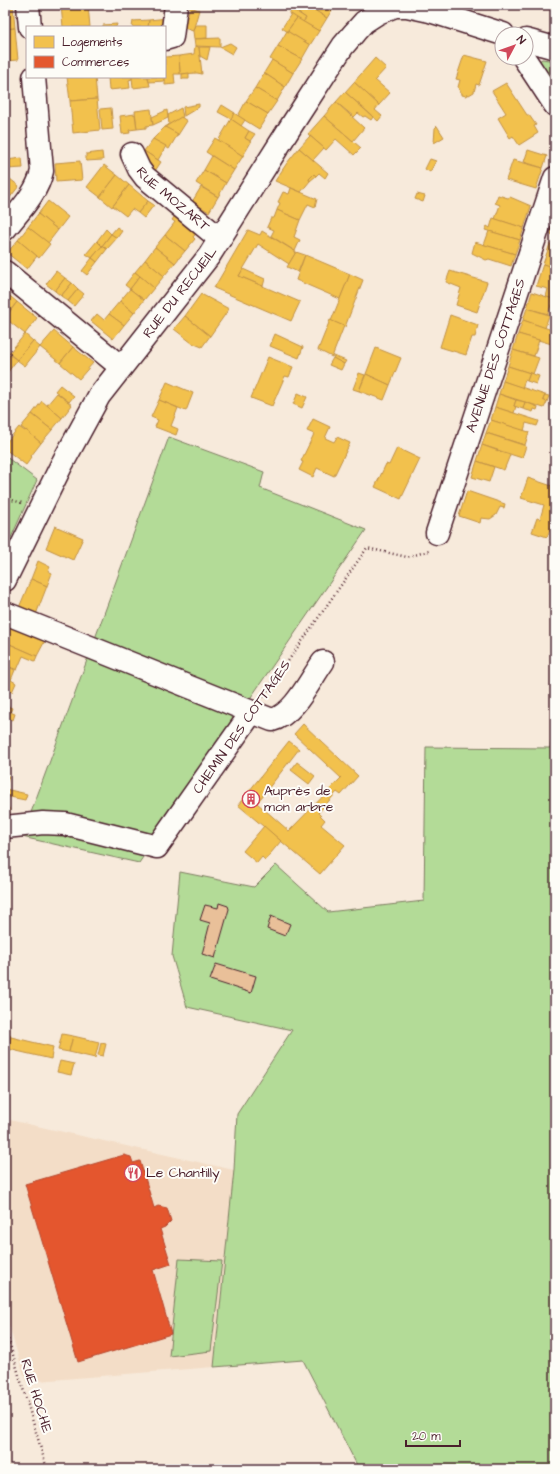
<svg xmlns="http://www.w3.org/2000/svg" width="560" height="1474" font-family="'Architects Daughter',sans-serif">
<rect width="100%" height="100%" fill="#f7eadb"/>
<filter id="ink" filterUnits="userSpaceOnUse"><feTurbulence type="fractalNoise" baseFrequency=".025" numOctaves="2"/><feDisplacementMap in="SourceGraphic" scale="8" xChannelSelector="R" yChannelSelector="G"/><feConvolveMatrix kernelMatrix="1 2 1 2 8 2 1 2 1" color-interpolation-filters="sRGB"/></filter>
<g filter="url(#ink)">
<polygon fill="#f3ddc7" points="5,1119 234,1170 214,1367 26,1382 5,1312"/>
<g fill="#b3db97" stroke="#7e7d61">
<polygon points="542,59 555,61 555,86 539,61"/>
<polygon points="169,437 264,472 260,488 366,530 240,713 139,863 22,837"/>
<polygon points="5,456 37,480 5,551"/>
<polygon points="555,728 555,1469 359,1469 303,1360 214,1367 234,1170 237,1114 292,1030 187,1007 172,956 180,872 254,887 276,865 328,912 424,901 426,747 550,748"/>
<polygon points="179,1259 222,1261 211,1351 169,1356"/>
</g>
<g fill="#f2c14e" stroke="#c09044">
<polygon points="5,5 13,5 15,28 5,29"/>
<polygon points="61,5 88,5 90,27 63,27"/>
<polygon points="295,5 307,5 327,18 319,31 303,22 306,18 292,9"/>
<polygon points="307,5 335,5 327,18"/>
<polygon points="190,7 199,10 193,31 184,28"/>
<polygon points="292,9 306,18 303,22 289,14"/>
<polygon points="291,14 297,18 288,30 288,32 282,28"/>
<polygon points="168,18 165,27 148,27 149,20"/>
<polygon points="297,18 319,31 310,45 288,32 288,30"/>
<polygon points="149,20 148,27 132,27 133,21"/>
<polygon points="117,24 116,27 103,27 103,25"/>
<polygon points="195,25 207,25 207,38 194,39 193,31"/>
<polygon points="15,28 18,60 5,61 5,29"/>
<polygon points="287,31 310,45 302,59 278,46"/>
<polygon points="220,38 220,47 195,46 194,39"/>
<polygon points="230,43 236,47 232,54 220,47"/>
<polygon points="195,46 199,47 202,74 197,73 180,74 179,56 194,54"/>
<polygon points="278,46 302,59 293,73 270,59"/>
<polygon points="199,47 210,47 207,60 200,56"/>
<polygon points="464,55 487,61 479,85 476,84 474,92 469,95 467,94 466,96 462,95 462,93 461,93 458,87 460,80 456,79"/>
<polygon points="179,56 180,74 174,74 175,84 165,85 165,57"/>
<polygon points="375,58 386,68 375,80 390,93 379,105 354,82"/>
<polygon points="272,60 293,73 285,87 264,73"/>
<polygon points="189,73 189,79 182,79 182,74"/>
<polygon points="264,73 285,87 277,101 255,88"/>
<polygon points="67,77 95,77 97,99 70,101"/>
<polygon points="108,77 132,77 132,79 129,80 130,88 109,90"/>
<polygon points="132,77 148,77 150,86 133,88"/>
<polygon points="148,77 164,77 165,81 149,82"/>
<polygon points="354,82 379,105 375,110 382,116 378,121 345,92"/>
<polygon points="506,83 527,115 529,115 536,125 534,126 538,133 519,145 513,136 510,138 498,118 506,113 492,91"/>
<polygon points="255,88 277,101 268,114 246,101"/>
<polygon points="345,92 373,117 371,120 365,116 363,117 358,113 354,117 336,102"/>
<polygon points="97,99 100,130 73,133 70,101"/>
<polygon points="246,101 268,114 259,129 238,116"/>
<polygon points="336,102 364,128 353,141 324,116"/>
<polygon points="199,104 199,107 184,116 183,107"/>
<polygon points="222,105 235,113 231,119 218,112"/>
<polygon points="111,108 113,129 102,130 100,109"/>
<polygon points="181,108 183,117 169,125 168,115"/>
<polygon points="151,109 153,125 146,126 146,128 137,129 135,111"/>
<polygon points="167,110 168,118 153,125 152,117"/>
<polygon points="234,113 245,120 241,126 231,119"/>
<polygon points="135,114 137,129 129,130 130,133 122,134 120,116"/>
<polygon points="324,116 361,148 354,155 336,139 326,150 308,134"/>
<polygon points="181,117 187,121 178,135 165,127"/>
<polygon points="231,119 249,131 245,138 251,142 243,156 218,141"/>
<polygon points="437,126 444,137 434,143 435,128"/>
<polygon points="165,127 178,134 169,149 153,139"/>
<polygon points="249,131 255,134 250,141 245,138"/>
<polygon points="310,136 324,148 313,160 299,148"/>
<polygon points="215,138 243,156 234,170 206,152"/>
<polygon points="153,139 166,146 158,160 144,151"/>
<polygon points="299,148 328,173 325,178 319,173 316,176 314,174 309,179 310,181 301,192 275,181 287,163"/>
<polygon points="528,150 547,156 543,168 524,162"/>
<polygon points="144,151 161,162 151,177 144,169"/>
<polygon points="102,152 103,160 86,161 86,154"/>
<polygon points="212,156 234,170 226,183 204,170"/>
<polygon points="22,158 23,168 7,169 6,160"/>
<polygon points="430,159 436,161 430,172 425,169"/>
<polygon points="513,160 543,168 536,189 506,180"/>
<polygon points="80,161 82,180 56,182 55,163"/>
<polygon points="104,165 117,175 100,197 87,187"/>
<polygon points="204,170 226,183 218,197 196,183"/>
<polygon points="314,174 316,176 310,181 309,179"/>
<polygon points="5,175 19,186 8,200 5,197"/>
<polygon points="117,175 129,185 112,207 100,197"/>
<polygon points="129,185 148,201 138,213 132,209 126,216 113,206"/>
<polygon points="201,187 218,197 209,212 192,202"/>
<polygon points="291,188 317,199 315,207 308,204 300,220 277,210 280,203 278,202 283,192 289,194"/>
<polygon points="417,194 425,196 423,202 415,199"/>
<polygon points="498,195 508,198 510,197 531,206 524,228 495,219 500,205 495,203"/>
<polygon points="48,201 68,217 58,230 38,214"/>
<polygon points="148,201 154,205 144,218 138,213"/>
<polygon points="277,210 300,220 294,237 300,240 295,251 271,236 274,230 267,227 271,218 274,218"/>
<polygon points="177,213 198,231 193,237 195,239 185,251 165,235 175,222 172,220"/>
<polygon points="38,214 58,230 48,243 28,227"/>
<polygon points="493,218 524,228 520,240 485,230 487,226 490,228"/>
<polygon points="28,227 50,244 39,258 18,240"/>
<polygon points="117,227 122,231 117,238 111,234"/>
<polygon points="552,228 555,228 555,236 551,234"/>
<polygon points="106,229 111,234 102,246 97,241"/>
<polygon points="248,230 260,235 262,231 296,252 289,264 258,244 239,276 300,302 291,321 214,288"/>
<polygon points="489,231 520,240 515,254 484,245"/>
<polygon points="111,234 117,238 107,249 102,246"/>
<polygon points="165,235 185,251 175,263 155,247"/>
<polygon points="18,240 37,256 27,269 7,253"/>
<polygon points="97,241 102,246 92,258 86,254"/>
<polygon points="475,242 515,254 511,266 489,259 486,260 472,253"/>
<polygon points="550,244 555,245 555,268 543,264"/>
<polygon points="102,246 107,249 97,262 92,258"/>
<polygon points="155,247 175,263 164,276 145,260"/>
<polygon points="296,252 305,255 298,272 287,267"/>
<polygon points="305,255 350,274 340,299 296,280"/>
<polygon points="92,258 97,262 87,275 82,271"/>
<polygon points="145,260 164,276 154,288 135,272"/>
<polygon points="543,264 555,268 555,300 546,297 548,289 536,286"/>
<polygon points="243,269 265,279 263,286 239,276"/>
<polygon points="56,271 65,278 55,291 46,284"/>
<polygon points="450,271 487,282 477,312 456,305 461,288 446,282"/>
<polygon points="135,272 140,276 130,289 125,285"/>
<polygon points="350,274 363,280 345,327 331,321"/>
<polygon points="140,276 154,288 144,300 130,289"/>
<polygon points="65,278 72,283 61,296 55,291"/>
<polygon points="72,283 78,289 68,301 61,296"/>
<polygon points="78,289 84,294 74,306 68,301"/>
<polygon points="130,289 144,300 134,313 120,301"/>
<polygon points="5,292 17,302 5,317"/>
<polygon points="532,292 553,299 548,314 527,308"/>
<polygon points="201,294 229,309 210,336 185,316"/>
<polygon points="120,301 134,313 124,325 109,314"/>
<polygon points="17,302 37,318 25,334 5,318"/>
<polygon points="527,308 549,315 545,328 523,320"/>
<polygon points="97,314 104,320 109,314 124,325 113,339 91,321"/>
<polygon points="450,315 478,325 475,337 472,337 466,355 440,347"/>
<polygon points="185,316 210,336 202,347 192,343 174,329"/>
<polygon points="330,320 344,326 332,357 318,350"/>
<polygon points="523,320 552,330 551,333 555,334 555,345 518,334"/>
<polygon points="54,331 73,347 60,363 40,347"/>
<polygon points="25,334 33,341 17,360 9,353"/>
<polygon points="275,334 303,347 299,358 270,346"/>
<polygon points="518,334 539,340 534,356 513,350"/>
<polygon points="33,341 40,347 25,366 17,360"/>
<polygon points="73,347 93,363 79,379 60,363"/>
<polygon points="376,348 401,358 390,385 366,374"/>
<polygon points="513,350 539,358 533,374 508,366"/>
<polygon points="10,355 17,360 7,373 5,371 5,361"/>
<polygon points="334,356 346,361 344,364 333,358"/>
<polygon points="268,357 293,367 289,377 285,376 272,406 251,398"/>
<polygon points="333,358 344,364 341,370 329,365"/>
<polygon points="508,366 530,373 527,381 525,380 522,388 503,381"/>
<polygon points="359,373 365,375 359,391 353,389"/>
<polygon points="530,373 539,376 536,384 527,381"/>
<polygon points="366,374 390,385 384,400 359,391"/>
<polygon points="503,381 545,395 543,400 547,402 544,408 499,394"/>
<polygon points="167,382 193,393 186,411 159,400"/>
<polygon points="60,385 74,396 69,402 55,391"/>
<polygon points="57,393 72,405 62,418 47,405"/>
<polygon points="298,393 307,397 302,408 293,404"/>
<polygon points="499,394 516,400 514,406 516,406 514,413 495,407"/>
<polygon points="545,395 549,396 547,402 543,400"/>
<polygon points="159,400 178,408 171,426 178,429 176,435 155,427 158,420 151,417"/>
<polygon points="516,400 525,402 523,409 514,406"/>
<polygon points="42,401 62,418 52,430 32,414"/>
<polygon points="525,402 538,407 537,410 534,409 533,412 523,409"/>
<polygon points="495,407 539,421 537,426 526,423 524,431 491,420"/>
<polygon points="32,414 52,430 41,443 21,427"/>
<polygon points="313,419 330,427 325,438 334,442 337,437 350,443 334,476 317,468 313,477 299,470 303,462 301,461 314,434 307,431"/>
<polygon points="491,420 529,432 525,445 486,433"/>
<polygon points="19,427 25,431 26,430 41,443 31,456 32,457 26,465 5,449 5,444"/>
<polygon points="486,433 526,446 522,458 482,445"/>
<polygon points="482,445 510,455 504,470 477,461"/>
<polygon points="397,448 420,459 401,499 375,487 386,464 389,465"/>
<polygon points="477,461 494,467 489,482 472,477"/>
<polygon points="528,478 555,487 555,520 554,519 547,537 532,532 537,518 540,519 544,505 521,498"/>
<polygon points="467,491 505,504 504,508 500,507 496,515 490,519 481,518 480,523 459,516"/>
<polygon points="55,526 83,538 73,560 46,548"/>
<polygon points="38,561 50,567 48,571 52,573 47,586 31,579"/>
<polygon points="31,579 47,586 35,617 18,610"/>
<polygon points="5,623 47,637 37,656 5,642"/>
<polygon points="5,642 37,656 35,661 23,656 17,670 5,665"/>
<polygon points="5,665 15,670 11,680 16,683 12,692 5,689"/>
<polygon points="5,705 12,708 10,713 5,710"/>
<polygon points="5,710 15,714 13,720 5,717"/>
<polygon points="303,724 358,776 341,795 337,792 318,813 325,820 321,825 345,845 320,874 238,805 289,741 299,749 257,803 289,831 341,778 294,734"/>
<polygon points="297,762 315,776 309,784 291,770"/>
<polygon points="5,776 9,776 7,782 5,782"/>
<polygon points="5,789 27,794 25,800 5,796"/>
<polygon points="5,807 9,808 9,816 5,817"/>
<polygon points="264,826 281,841 265,860 262,857 257,863 243,851"/>
<polygon points="5,1034 11,1035 8,1049 5,1048"/>
<polygon points="62,1034 73,1036 69,1052 58,1050"/>
<polygon points="73,1036 99,1042 95,1058 69,1052"/>
<polygon points="11,1037 53,1047 51,1059 8,1049"/>
<polygon points="101,1043 106,1044 103,1056 98,1055"/>
<polygon points="60,1061 74,1064 71,1075 57,1072"/>
</g>
<polygon fill="#e4572e" stroke="#b6462d" points="124,1155 131,1157 133,1163 140,1161 154,1208 158,1206 167,1208 171,1221 165,1227 160,1229 171,1264 153,1270 171,1334 78,1362 25,1184"/>
<g fill="#e9c099" stroke="#4a1f2b">
<polygon points="219,903 228,906 229,909 215,958 202,954 210,923 200,920 205,905 218,908"/>
<polygon points="271,916 290,924 285,936 267,929"/>
<polygon points="216,964 256,976 251,993 210,980"/>
</g>
<g fill="none" stroke-linecap="round" stroke-linejoin="round">
<defs>
<g id="minor">
<polyline points="28,5 30,27"/>
<polyline points="165,39 172,37 176,5"/>
<polyline points="526,40 555,48"/>
<polyline points="524,58 555,105"/>
<path id="s1" d="M132,154L139,169L145,177L220,239"/>
<path d="M5,229C19,211 37,194 42,171L34,77"/>
<polyline points="5,272 121,367"/>
<path id="s2" d="M437,533L555,178"/>
<path id="s3" d="M5,580L62,464L99,396L209,256L293,123L343,46L355,32L364,22L378,13L395,6H407L430,11L503,34"/>
<path d="M5,613L272,720C294,715 310,680 323,662"/>
<polyline points="5,827 43,823 65,824 157,847 252,712"/>
</g>
</defs>
<use href="#minor" stroke="#4a1f2b" stroke-width="25"/>
<g stroke="#4a1f2b" stroke-width="2.5" stroke-dasharray="1 3" stroke-linecap="butt">
<polyline points="5,498 22,503"/>
<polyline points="263,697 367,548 407,557 429,551"/>
<polyline points="5,1328 47,1469"/>
</g>
<use href="#minor" stroke="#fdfcf7" stroke-width="22"/>
</g>
</g>
<defs>
<symbol id="building-ring" viewBox="-11 -11 22 22"><circle r="9.5" fill="#fdfcf7" stroke="#d1495b" stroke-width="1.5"/><path d="M-4-6H4V6H1V3H-1V6H-4ZM-2.5-4.3h1.7v1.8h-1.7ZM.8-4.3h1.7v1.8H.8ZM-2.5-1h1.7V.8h-1.7ZM.8-1h1.7V.8H.8Z" fill="#d1495b"/></symbol>
<symbol id="restaurant-ring" viewBox="-11 -11 22 22"><circle r="9.5" fill="#fdfcf7" stroke="#d1495b" stroke-width="1.5"/><path d="M-5-6h1v4h1v-4h1v4h1v-4h1v5L-1.5 .5V6h-2V.5L-5-1ZM5-6V6H3V1.5H1.5Q1.5-4 5-6Z" fill="#d1495b"/></symbol>
</defs>
<g fill-rule="evenodd">
<use href="#building-ring" x="241" y="789" width="20" height="20"/>
<use href="#restaurant-ring" x="123" y="1163" width="20" height="20"/>
</g>
<g text-anchor="middle" dominant-baseline="central" stroke-width="4" stroke-linejoin="round" paint-order="stroke">
<g font-size="14" fill="#4a1f2b" stroke="#fdfcf7">
<text stroke="none"><textPath href="#s1" startOffset="62">RUE MOZART</textPath></text>
<text stroke="none"><textPath href="#s3" startOffset="338">RUE DU RECUEIL</textPath></text>
<text stroke="none"><textPath href="#s2" startOffset="187">AVENUE DES COTTAGES</textPath></text>
<text transform="translate(242 727) rotate(-55)">CHEMIN DES COTTAGES</text>
<text transform="translate(36 1396) rotate(73)">RUE HOCHE</text>
</g>
<g font-size="14" fill="#4a1f2b" stroke="#fdfcf7" text-anchor="start">
<text x="264" y="791">Auprès de<tspan x="264" dy="16">mon arbre</tspan></text>
<text x="146" y="1173">Le Chantilly</text>
</g>
</g>
<rect width="560" height="1474" fill="none" stroke="#fdfcf7" stroke-width="20"/>
<rect x="10" y="10" width="540" height="1454" fill="none" stroke="#4a1f2b" stroke-width="1.5" filter="url(#ink)"/>
<rect x="26" y="26" width="140" height="52" fill="#fdfcf7" stroke="#b5a4a5"/>
<rect x="34" y="36" width="20" height="12" fill="#f2c14e" stroke="#b5a4a5"/>
<text x="62" y="46" font-size="12" fill="#4a1f2b">Logements</text>
<rect x="34" y="56" width="20" height="12" fill="#e4572e" stroke="#b5a4a5"/>
<text x="62" y="66" font-size="12" fill="#4a1f2b">Commerces</text>
<g transform="translate(514 46) rotate(49)"><circle r="19" fill="#fdfcf7" stroke="#b5a4a5"/>
<path d="M0-3L7 15L0 10L-7 15Z" fill="#d1495b"/>
<text y="-6" font-size="11" font-weight="bold" text-anchor="middle" fill="#4a1f2b">N</text>
</g>
<path d="M406 1440v6h54v-6" fill="none" stroke="#4a1f2b" stroke-width="2"/>
<text x="412" y="1440" font-size="12" fill="#4a1f2b" stroke="#fdfcf7" stroke-width="3" paint-order="stroke">20 m</text>
</svg>
